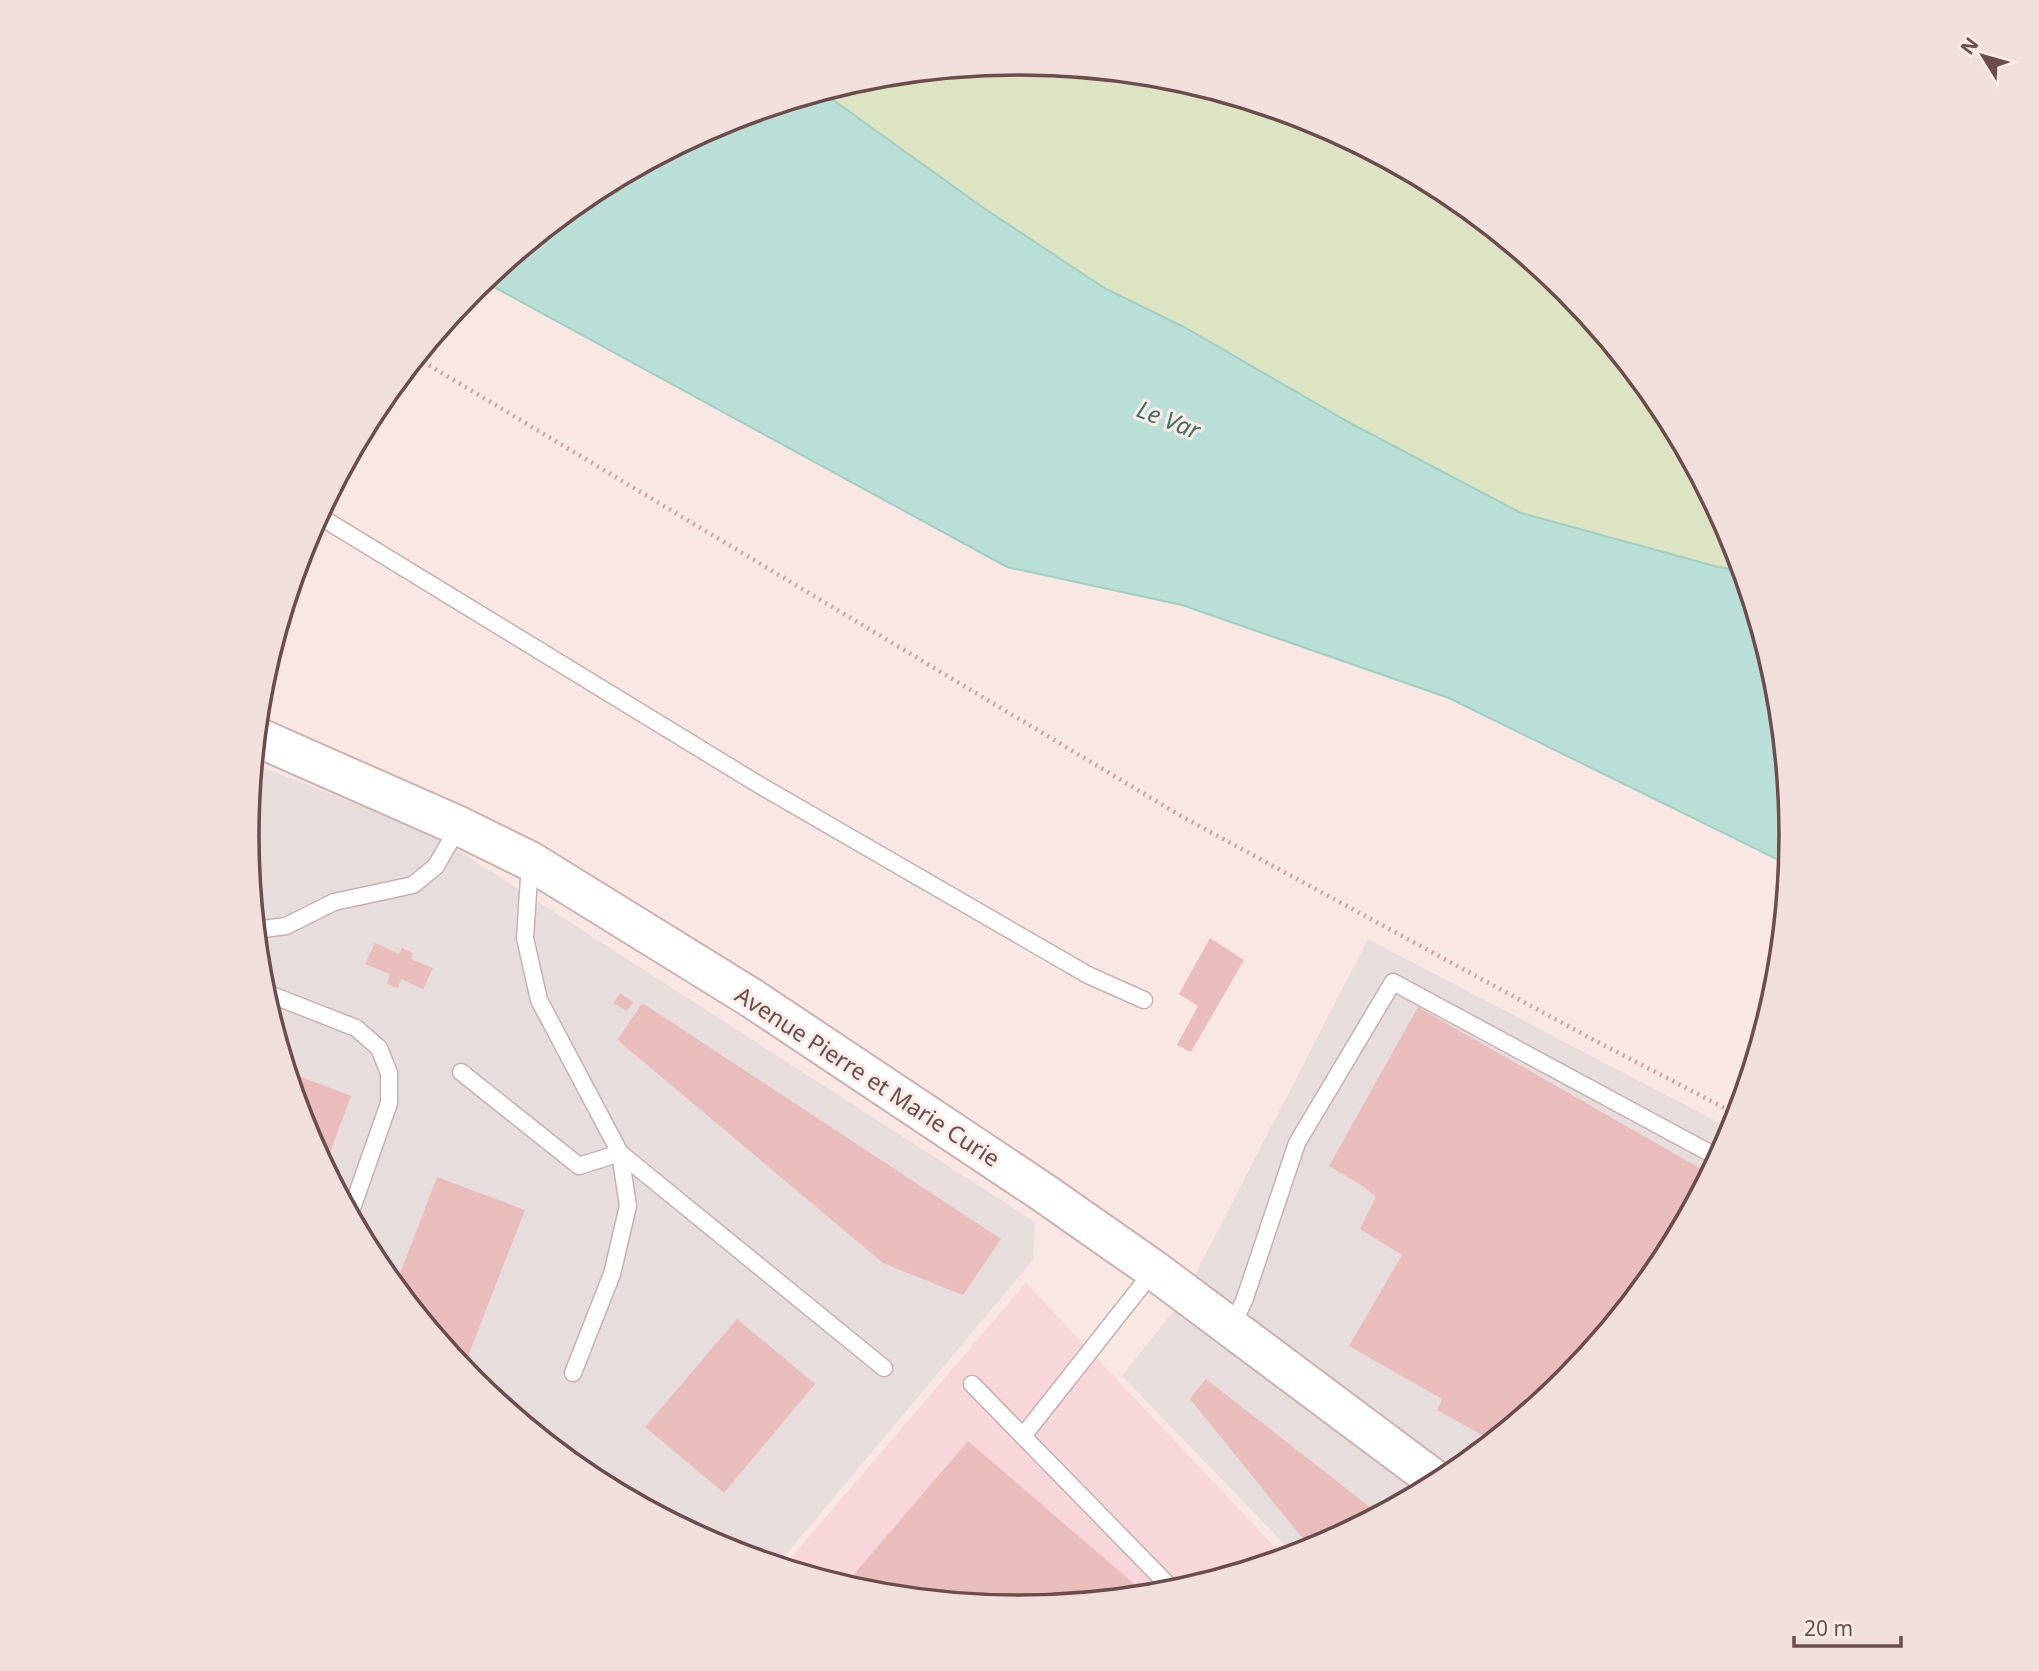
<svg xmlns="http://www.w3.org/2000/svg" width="2039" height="1671" font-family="'Noto Sans',sans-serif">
<rect width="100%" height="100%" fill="#f8e7e2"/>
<polygon fill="#f7d7da" points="1026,1283 1285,1558 1170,1593 1019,1608 868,1593 783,1567"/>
<g fill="#e8dddd">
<polygon points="254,764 433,834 1035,1222 1033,1260 777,1565 724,1549 590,1478 473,1381 377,1264 306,1131 262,986 247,835"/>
<polygon points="1368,939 1733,1130 1662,1265 1565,1382 1448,1478 1315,1549 1291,1556 1291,1551 1122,1376 1181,1302"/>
</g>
<polygon fill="#dde4c3" points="1020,63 1171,78 1316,122 1449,193 1566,290 1662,407 1733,540 1742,570 1718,567 1521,513 1352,424 1184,327 1106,289 985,209 822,92 869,78"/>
<polygon fill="#badfd6" stroke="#a1cfc4" stroke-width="2" points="822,92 985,209 1106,289 1184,327 1352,424 1521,513 1718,567 1742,570 1777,685 1792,836 1789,865 1449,698 1182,605 1007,567 483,281 591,193 724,122"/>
<g fill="#eabdbd">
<polygon points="1210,938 1244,960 1191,1052 1177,1045 1198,1006 1179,994"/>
<polygon points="375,943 399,954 402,948 413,953 411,959 433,968 423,989 401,979 398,988 387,984 390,974 365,964"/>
<polygon points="620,993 633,1002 627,1011 613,1003"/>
<polygon points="644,1004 1001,1239 963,1295 883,1263 621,1043 618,1039 641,1005"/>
<polygon points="1418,1007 1710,1174 1662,1265 1565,1382 1493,1441 1437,1410 1442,1399 1349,1346 1402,1255 1360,1229 1376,1197 1361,1185 1329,1166"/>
<polygon points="288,1072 351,1096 325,1166 306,1131"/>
<polygon points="437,1177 525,1210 463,1369 395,1287"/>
<polygon points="737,1319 815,1384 724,1493 645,1427"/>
<polygon points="1206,1379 1380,1515 1312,1550 1190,1399"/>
<polygon points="968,1441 1147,1595 1019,1608 868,1593 844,1586"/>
</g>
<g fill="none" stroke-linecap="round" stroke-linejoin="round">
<defs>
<g id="lane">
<polyline points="319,516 761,786 1088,975 1144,1000"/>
<polyline points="530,863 525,938 539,1000 620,1153 628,1206 612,1274 573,1373"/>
<polyline points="256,930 286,926 334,902 413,885 436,866 459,826"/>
<polyline points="264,992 356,1028 379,1048 389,1073 389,1103 350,1214"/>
<polyline points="461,1072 579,1166 620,1153 884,1368"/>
<polyline points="1231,1327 1244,1301 1297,1143 1393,982 1719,1158"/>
<polyline points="972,1384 1175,1592"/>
<polyline points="1023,1436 1154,1270"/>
</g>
<polyline id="secondary" points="257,737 459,826 530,861 753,999 1044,1193 1154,1270 1439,1483"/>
</defs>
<use href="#lane" stroke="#c9b0ae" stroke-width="19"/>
<use href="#secondary" stroke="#ceb0ae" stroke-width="42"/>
<polyline stroke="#cea1a2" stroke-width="4.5" stroke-dasharray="2 5" stroke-linecap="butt" points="417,358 1181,816 1592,1039 1738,1115"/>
<use href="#lane" stroke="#fff" stroke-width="16"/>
<use href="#secondary" stroke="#fff" stroke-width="38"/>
</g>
<g text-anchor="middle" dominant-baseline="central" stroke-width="6" stroke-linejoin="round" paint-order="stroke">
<g font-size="23" fill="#6c4c4d" stroke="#fcece7">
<text transform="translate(868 1076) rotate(33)">Avenue Pierre et Marie Curie</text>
</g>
<g font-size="24" font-style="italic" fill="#427066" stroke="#fcece7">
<text transform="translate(1169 419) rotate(21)">Le Var</text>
</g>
</g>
<path d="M0 0H2039V1671H0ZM259 835a760 760 0 1 1 1520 0a760 760 0 1 1-1520 0Z" fill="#f0dfdb" fill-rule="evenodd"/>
<path fill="none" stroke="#6c4c4d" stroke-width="3.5" d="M259 835a760 760 0 1 1 1520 0a760 760 0 1 1-1520 0Z"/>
<g transform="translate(1983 56) rotate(307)" stroke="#fcece7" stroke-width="5" paint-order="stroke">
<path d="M0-5L12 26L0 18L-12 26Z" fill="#6c4c4d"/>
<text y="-10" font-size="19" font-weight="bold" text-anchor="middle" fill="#6c4c4d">N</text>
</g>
<path d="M1794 1636v10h107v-10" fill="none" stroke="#6c4c4d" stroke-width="3.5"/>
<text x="1804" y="1636" font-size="21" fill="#6c4c4d" stroke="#fcece7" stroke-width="5" paint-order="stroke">20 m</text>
</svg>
